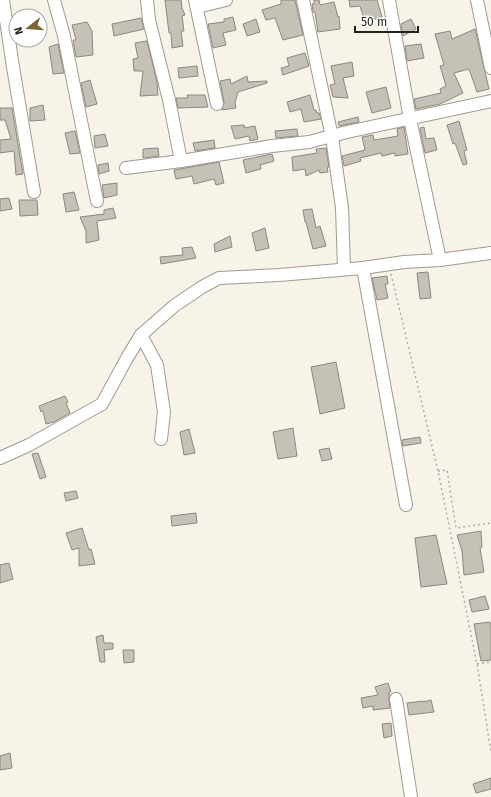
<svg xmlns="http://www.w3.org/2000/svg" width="491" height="797" font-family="'Fira Sans',sans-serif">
<rect width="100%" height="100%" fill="#f7f3e9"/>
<g fill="#c5c1b7" stroke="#8c887f">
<polygon points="165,0 181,0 182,8 185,15 182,16 184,31 181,31 183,46 172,48 171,33 169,33"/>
<polygon points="281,0 295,0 303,35 283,40 275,18 266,20 262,10 281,4"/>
<polygon points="314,0 319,0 320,5 334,2 338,17 339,16 340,29 318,32 315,12 313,12 312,4 314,4"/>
<polygon points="349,0 377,0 382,17 365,22 360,6 350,7"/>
<polygon points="233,17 236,30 223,33 226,45 213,48 208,24 224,22 224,19"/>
<polygon points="141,18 144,29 114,36 112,24"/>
<polygon points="256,19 260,32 247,36 243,24"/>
<polygon points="411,19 416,29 403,36 401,24"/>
<polygon points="87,22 92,31 93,55 76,57 73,40 76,40 72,25"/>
<polygon points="475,29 489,89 477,92 469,69 454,73 463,93 440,104 416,109 414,99 441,93 440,89 446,86 440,66 444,65 435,34 450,31 452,39"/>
<polygon points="147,41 157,82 158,95 140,96 143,71 134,71 133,59 138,58 135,43"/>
<polygon points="58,44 64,73 53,74 49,47"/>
<polygon points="421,44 424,58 407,61 405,46"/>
<polygon points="305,53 309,66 283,75 281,68 289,66 287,58"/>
<polygon points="352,62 354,76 343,78 348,98 333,97 330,85 335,84 331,66"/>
<polygon points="197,66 198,76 179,78 178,68"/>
<polygon points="247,76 248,82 267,81 267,83 238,92 235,103 236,108 222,110 224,102 220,81 230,79 231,84"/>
<polygon points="90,80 97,104 86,107 81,83"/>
<polygon points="386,87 391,108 372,113 366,92"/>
<polygon points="187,95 205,95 208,107 178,108 176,98 188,98"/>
<polygon points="310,95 314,110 316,110 317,113 319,113 321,119 304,122 301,109 290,112 287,102"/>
<polygon points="43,105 45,120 30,121 30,108"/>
<polygon points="0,108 12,108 23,174 16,175 14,151 0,153 0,140 11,139 5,120 0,120"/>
<polygon points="358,117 359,122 339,126 338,122"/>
<polygon points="459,121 467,150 464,151 467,164 463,165 455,143 453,144 447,125"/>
<polygon points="244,125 245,128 255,126 258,139 250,141 249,136 235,139 231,126"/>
<polygon points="404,127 408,154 395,156 395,153 382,156 381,153 360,158 361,161 344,166 342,156 365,150 362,137 373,135 374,140 398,136 397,129"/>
<polygon points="424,127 426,139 434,138 437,150 425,153 420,128"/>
<polygon points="297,129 298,136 276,138 275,131"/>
<polygon points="75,131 80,153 70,154 65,133"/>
<polygon points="105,134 108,146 95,148 94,136"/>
<polygon points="214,140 215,148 195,151 193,143"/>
<polygon points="158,148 159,156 143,158 143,149"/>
<polygon points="326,148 329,167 327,167 328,172 320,173 319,170 306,176 305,169 293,171 292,157 317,153 316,149"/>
<polygon points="272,154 274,161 260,165 261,169 246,173 243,160"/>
<polygon points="219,162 224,183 216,185 214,179 194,184 192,176 176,179 174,170"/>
<polygon points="108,163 109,171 99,174 98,165"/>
<polygon points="117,183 117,195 104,198 102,185"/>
<polygon points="74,192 79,210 66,212 63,194"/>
<polygon points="9,198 12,209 0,211 0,199"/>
<polygon points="19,200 37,200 38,215 20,216"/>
<polygon points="113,208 116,218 97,221 99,240 86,243 86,231 80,217 104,214 104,210"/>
<polygon points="312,209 316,228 320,226 326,246 313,249 306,222 305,222 303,210"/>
<polygon points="265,228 269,248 256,251 252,233"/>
<polygon points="230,236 232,247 215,252 214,244"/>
<polygon points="192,247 196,258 161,264 160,257 183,255 182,248"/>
<polygon points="428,272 431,298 420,299 417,273"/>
<polygon points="387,276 388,284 385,284 388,298 377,300 372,278"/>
<polygon points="336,362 345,408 320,414 311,367"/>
<polygon points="65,396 68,402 66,403 70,413 54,422 46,424 43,411 41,412 39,406"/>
<polygon points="293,428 297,456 278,459 273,432"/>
<polygon points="189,429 195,453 184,455 180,432"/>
<polygon points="420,437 421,443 403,446 402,440"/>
<polygon points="329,448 332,459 322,461 319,450"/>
<polygon points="38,453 46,477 40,479 32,454"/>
<polygon points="76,491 78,498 66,501 64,493"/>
<polygon points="196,513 197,523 172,526 171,516"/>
<polygon points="82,528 89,550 91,549 95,564 79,566 79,548 72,550 66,533"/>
<polygon points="481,531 482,547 480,548 484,572 464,575 462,551 457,535"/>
<polygon points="436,535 447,584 421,587 415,538"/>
<polygon points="9,563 13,579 0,583 0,565"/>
<polygon points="485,596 489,609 472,612 469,600"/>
<polygon points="490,622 491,625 491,660 481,661 474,624"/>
<polygon points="103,635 104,643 113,643 113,649 104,650 105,662 100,662 96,637"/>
<polygon points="123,650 134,650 134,662 124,663"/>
<polygon points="388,683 391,692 389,692 389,700 390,708 373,710 373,706 363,708 361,698 378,695 375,687"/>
<polygon points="431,700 434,712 409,715 407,703 423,701 423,702"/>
<polygon points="391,723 392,736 384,738 382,724"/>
<polygon points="10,753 12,768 0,770 0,756"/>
<polygon points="491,778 491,789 476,793 473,784"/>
</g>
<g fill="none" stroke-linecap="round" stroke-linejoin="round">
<defs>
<g id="minor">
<polyline points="3,0 13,67 34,192"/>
<polyline points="54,0 64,36 97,201"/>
<polyline points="147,0 149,20 169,100 181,161"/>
<polyline points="195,0 217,104"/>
<polyline points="303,0 332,137 342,208 344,268"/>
<polyline points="389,0 410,119 440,260"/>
<polyline points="477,0 491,68"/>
<polyline points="197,7 226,0"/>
<polyline points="126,168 181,161 272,146 309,142 347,132 491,101"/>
<polyline points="363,268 406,505"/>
<polyline points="141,335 157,365 164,412 161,439"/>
<polyline points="0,458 29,445 102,404 127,358 141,335 174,306 202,287 219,278 279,275 363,268 404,262 440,260 491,253"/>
<polyline points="396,699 411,797"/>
</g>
</defs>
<use href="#minor" stroke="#9e9b91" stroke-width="14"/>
<g stroke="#b0aca4" stroke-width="1.5" stroke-dasharray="2 3" stroke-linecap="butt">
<polyline points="391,274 438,471 477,664 491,752"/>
<polyline points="438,471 447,470 456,528 491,523"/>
<polyline points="477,664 491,662"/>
</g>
<use href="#minor" stroke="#fff" stroke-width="12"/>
</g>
<g transform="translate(28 28) rotate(253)"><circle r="19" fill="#ffffff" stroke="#a7a7a5"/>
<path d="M0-3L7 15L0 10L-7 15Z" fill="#7a6735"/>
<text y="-6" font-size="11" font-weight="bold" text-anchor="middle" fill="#24221e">N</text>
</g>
<path d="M355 26v6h63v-6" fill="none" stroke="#24221e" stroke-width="2"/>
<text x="361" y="26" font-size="12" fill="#24221e" stroke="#ffffff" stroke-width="3" paint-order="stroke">50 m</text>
</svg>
